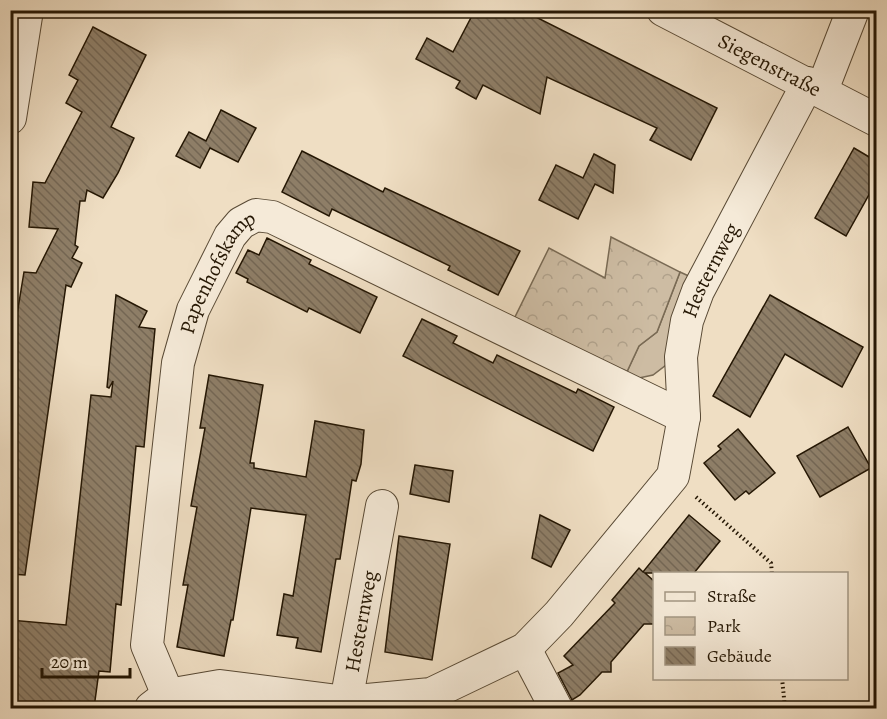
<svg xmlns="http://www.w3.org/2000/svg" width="887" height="719" font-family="Alegreya,serif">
<defs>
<pattern id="park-crowns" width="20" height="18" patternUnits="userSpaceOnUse" patternTransform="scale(1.5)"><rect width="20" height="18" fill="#cdbca3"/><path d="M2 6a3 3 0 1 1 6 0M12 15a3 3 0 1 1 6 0" fill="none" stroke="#b0a18b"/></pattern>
<pattern id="building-back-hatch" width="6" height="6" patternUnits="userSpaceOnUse" patternTransform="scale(1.5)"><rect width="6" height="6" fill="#8e7e67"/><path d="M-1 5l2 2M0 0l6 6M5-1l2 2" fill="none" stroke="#746653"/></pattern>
</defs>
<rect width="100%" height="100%" fill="#efdec3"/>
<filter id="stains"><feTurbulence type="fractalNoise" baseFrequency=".00333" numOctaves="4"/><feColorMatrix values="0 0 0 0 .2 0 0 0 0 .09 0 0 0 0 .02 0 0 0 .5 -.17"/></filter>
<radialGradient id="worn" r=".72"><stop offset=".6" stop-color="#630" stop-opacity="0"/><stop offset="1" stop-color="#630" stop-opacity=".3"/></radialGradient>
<polygon fill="#cdbca3" stroke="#796a54" stroke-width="1.5" points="680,272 693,278 666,365 653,375 639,378 625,376 639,346 657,332"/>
<polygon fill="url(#park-crowns)" stroke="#796a54" stroke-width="1.5" points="611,237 680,272 657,332 639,346 625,376 513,321 549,248 605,278"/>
<g fill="url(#building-back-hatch)" stroke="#251704" stroke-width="1.5">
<polygon points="475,10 522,10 717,108 691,160 650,140 657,128 547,77 540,114 483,85 476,99 456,88 460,81 416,59 427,38 453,52"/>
<polygon points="93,27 146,55 111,127 134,138 118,173 103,198 87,190 85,201 80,201 75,245 78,247 72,258 82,263 71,287 66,285 25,575 10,574 10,357 24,272 36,273 58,229 29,227 33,182 45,183 82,112 66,103 78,80 69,75"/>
<polygon points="221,110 256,128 238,162 210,148 200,168 176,156 189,132 206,141"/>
<polygon points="854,148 876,161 876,182 846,236 815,218"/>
<polygon points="302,151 383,192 385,188 520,251 498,295 448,270 450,266 332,209 329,216 282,192"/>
<polygon points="594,154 615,165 613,193 595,184 578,219 539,200 556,165 583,178"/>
<polygon points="267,238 311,260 309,264 377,297 360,333 309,308 307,312 247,282 248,279 236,273 248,250 259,255"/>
<polygon points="116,295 147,311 139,327 155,329 144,447 136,446 121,605 116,604 110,672 99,671 94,708 10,708 10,620 66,625 91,395 111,397 113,381 109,388 107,387"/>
<polygon points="770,295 863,347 842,387 785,354 750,417 713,396"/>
<polygon points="422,319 457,336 453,343 493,363 497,355 576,393 578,389 614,407 593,451 403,356"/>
<polygon points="209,375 263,385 250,463 254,463 254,468 306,477 315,421 364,430 361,464 356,481 352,480 340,559 336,559 321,652 296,648 298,638 277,635 284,594 293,596 306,515 251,508 233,620 231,620 224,656 177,647 188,585 183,585 197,507 191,506 205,428 200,428"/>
<polygon points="848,427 871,468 820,497 797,456"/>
<polygon points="738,429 775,473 749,494 746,491 735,500 704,463 721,449 718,446"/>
<polygon points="415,465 453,471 449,502 410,494"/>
<polygon points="540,515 570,530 551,567 532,558"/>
<polygon points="689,515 720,541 694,573 645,573 654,581 654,624 644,624 611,662 611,672 602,672 580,695 572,700 558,673 573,665 564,656 615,603 612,600 639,568 643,572"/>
<polygon points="399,536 450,544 432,660 385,652"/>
</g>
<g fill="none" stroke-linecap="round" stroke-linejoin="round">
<defs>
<g id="minor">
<path id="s1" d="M663,10L876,120"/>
<polyline points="822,90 853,10"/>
<polyline points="10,118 27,10"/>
<polyline points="525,649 556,708"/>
<path id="s2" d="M168,695L147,645L178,363L193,310L230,236L241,223L256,215L272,217L684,417"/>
<path id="s3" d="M346,702L382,506"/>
<path id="s4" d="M151,708L168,695L220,686L346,702L431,694L525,649L559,614L673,476L684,417L681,357L687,321L698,291L808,83"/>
</g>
</defs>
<use href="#minor" stroke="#584934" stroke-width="34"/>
<g stroke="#251704" stroke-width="4" stroke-dasharray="1.5 3" stroke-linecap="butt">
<polyline points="696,497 771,563 772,574"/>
<polyline points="782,678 785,708"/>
</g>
<use href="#minor" stroke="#f5ead8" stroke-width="32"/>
</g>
<g text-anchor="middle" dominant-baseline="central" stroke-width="4.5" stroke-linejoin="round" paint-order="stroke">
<g font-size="21" fill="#251704" stroke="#f5ead8">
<text stroke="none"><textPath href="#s1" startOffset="120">Siegenstraße</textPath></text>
<text stroke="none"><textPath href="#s4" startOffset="831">Hesternweg</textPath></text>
<text stroke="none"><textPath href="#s2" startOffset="438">Papenhofskamp</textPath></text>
<text stroke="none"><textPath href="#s3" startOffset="82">Hesternweg</textPath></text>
</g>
</g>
<rect width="887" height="719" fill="none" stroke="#efdec3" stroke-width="36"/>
<rect x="12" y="12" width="863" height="695" fill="none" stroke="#251704" stroke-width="3"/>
<rect x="18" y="18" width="851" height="683" fill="none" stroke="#251704" stroke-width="1.5"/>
<rect x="653" y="572" width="195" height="108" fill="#f5ead8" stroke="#a29683" stroke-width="1.5"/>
<rect x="665" y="592" width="30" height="9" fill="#f5ead8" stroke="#a29683" stroke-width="1.5"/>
<text x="707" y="602" font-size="18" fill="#251704">Straße</text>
<rect x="665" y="617" width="30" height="18" fill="url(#park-crowns)" stroke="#a29683" stroke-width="1.5"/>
<text x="707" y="632" font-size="18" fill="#251704">Park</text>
<rect x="665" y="647" width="30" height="18" fill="url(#building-back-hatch)" stroke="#a29683" stroke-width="1.5"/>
<text x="707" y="662" font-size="18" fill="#251704">Gebäude</text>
<path d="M42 668v9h88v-9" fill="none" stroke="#251704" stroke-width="3"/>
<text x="51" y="668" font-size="18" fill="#251704" stroke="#f5ead8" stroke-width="4.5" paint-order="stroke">20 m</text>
<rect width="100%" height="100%" filter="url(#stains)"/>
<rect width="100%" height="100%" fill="url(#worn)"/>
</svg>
